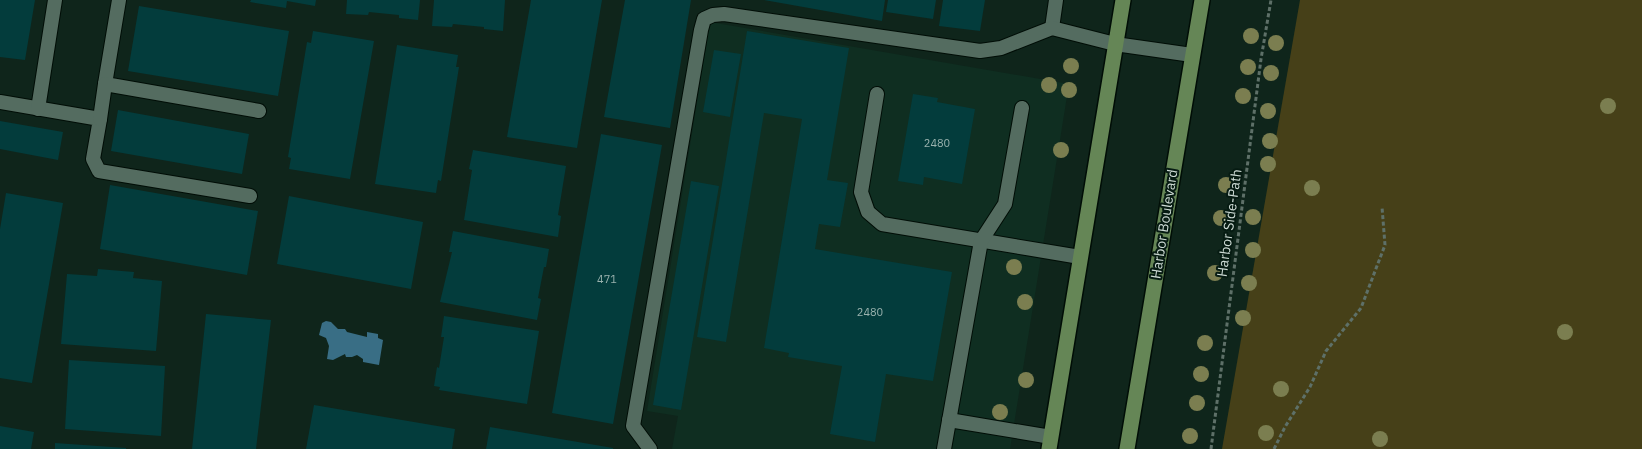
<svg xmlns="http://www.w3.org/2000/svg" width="1642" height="449" font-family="'IBM Plex Sans',sans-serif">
<rect width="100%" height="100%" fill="#0f251b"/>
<polygon fill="#0f2e21" points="710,22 1069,84 1010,449 672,449 678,416 647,411"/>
<polygon fill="#464018" points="1300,0 1642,0 1642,449 1222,449"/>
<polygon fill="#396e85" points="326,321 331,322 338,329 345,329 347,332 367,337 367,332 378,334 378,338 383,340 379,365 363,362 363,359 357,355 352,357 346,357 345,354 333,360 327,359 329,346 326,338 319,335 322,323"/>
<g fill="#033c3c">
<polygon points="0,0 35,0 25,60 0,57"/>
<polygon points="251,0 316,0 315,6 287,1 286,8 250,2"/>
<polygon points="347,0 420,0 418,20 399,18 399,15 369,12 368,15 346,14"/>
<polygon points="434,0 505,0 503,31 484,29 484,27 453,24 452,27 432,26"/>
<polygon points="531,0 602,0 577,148 507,137"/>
<polygon points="625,0 691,0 670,128 604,117"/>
<polygon points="764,0 885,0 882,21"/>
<polygon points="888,0 936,0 933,19 886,12"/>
<polygon points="943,0 985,0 980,31 939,26"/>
<polygon points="139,6 289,31 278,96 128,71"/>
<polygon points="313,31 374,41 350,179 289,169 291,158 288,157 307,42 311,43"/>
<polygon points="747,31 849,48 827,180 848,183 840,227 819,224 815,249 952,272 933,381 886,374 875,442 830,434 842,366 788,357 789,353 764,348 802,119 764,113 726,342 697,337"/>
<polygon points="397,45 458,55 456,67 459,67 441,181 438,180 436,193 375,184"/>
<polygon points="714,50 741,54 730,117 703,112"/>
<polygon points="913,94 938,98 937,102 975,109 962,184 924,177 923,185 898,181"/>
<polygon points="118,110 249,134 242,174 111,151"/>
<polygon points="0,121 63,132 58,160 0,149"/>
<polygon points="601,134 662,145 613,424 552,413"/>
<polygon points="473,150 566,166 558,215 561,216 558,237 464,220 472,170 469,169"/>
<polygon points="691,181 719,186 681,410 653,405"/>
<polygon points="110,185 258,211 247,275 100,249"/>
<polygon points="6,193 63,203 32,383 0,378 0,229"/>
<polygon points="289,196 423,222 411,289 277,264"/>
<polygon points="453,231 549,249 546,267 544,267 538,298 541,299 537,320 440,302 452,252 449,252"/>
<polygon points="98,269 134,272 133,278 162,281 156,351 61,344 67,274 97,276"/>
<polygon points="206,314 271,320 256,449 192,449"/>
<polygon points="444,316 539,331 527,404 439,390 440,387 434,386 437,367 439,368 444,337 441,337"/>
<polygon points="69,360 165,366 161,436 65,429"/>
<polygon points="314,405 455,429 452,449 306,449"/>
<polygon points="0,426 34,432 31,449 0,449"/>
<polygon points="490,427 613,448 613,449 486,449"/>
<polygon points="55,443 126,448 126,449 55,449"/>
</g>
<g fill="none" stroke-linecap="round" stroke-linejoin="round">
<defs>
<g id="service">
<polyline points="1052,28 1056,0"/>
<polyline points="105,84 119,0"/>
<polyline points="877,94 861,192 868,212 882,224 1080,257"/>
<polyline points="0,102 100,119 93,159 99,171 250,196"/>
<polyline points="38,109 55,0"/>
<polyline points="100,119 105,84 259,111"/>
<polyline points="949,420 1051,437"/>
<polyline points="650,449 633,426 701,30 704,19 713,15 724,14 980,51 1001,48 1052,28 1115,44 1192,55"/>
<polyline points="944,449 981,241 1005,204 1022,108"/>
</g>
<g id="primary">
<polyline points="1049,449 1123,0"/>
<polyline points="1127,449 1202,0"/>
</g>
</defs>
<use href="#service" stroke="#000d06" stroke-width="16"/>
<use href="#primary" stroke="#000d06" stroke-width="18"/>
<g stroke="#5e7068" stroke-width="3" stroke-dasharray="4 2.5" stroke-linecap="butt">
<polyline points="1211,449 1261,59 1271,0"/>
<polyline points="1274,449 1285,427 1310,387 1326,351 1361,308 1385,245 1382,207"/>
</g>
<use href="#service" stroke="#546c60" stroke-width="14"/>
<use href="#primary" stroke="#658656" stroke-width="15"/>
</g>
<g fill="#7b7e50">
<circle cx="1251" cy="36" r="8"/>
<circle cx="1276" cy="43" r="8"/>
<circle cx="1071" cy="66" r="8"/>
<circle cx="1248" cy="67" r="8"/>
<circle cx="1271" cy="73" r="8"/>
<circle cx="1049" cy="85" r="8"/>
<circle cx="1069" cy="90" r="8"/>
<circle cx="1243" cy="96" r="8"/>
<circle cx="1608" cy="106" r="8"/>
<circle cx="1268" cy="111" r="8"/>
<circle cx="1270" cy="141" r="8"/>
<circle cx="1061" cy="150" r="8"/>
<circle cx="1268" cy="164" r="8"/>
<circle cx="1226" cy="185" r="8"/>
<circle cx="1312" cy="188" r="8"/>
<circle cx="1253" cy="217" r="8"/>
<circle cx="1221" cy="218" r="8"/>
<circle cx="1253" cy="250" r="8"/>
<circle cx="1014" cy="267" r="8"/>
<circle cx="1215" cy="273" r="8"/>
<circle cx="1249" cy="283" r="8"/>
<circle cx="1025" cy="302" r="8"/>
<circle cx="1243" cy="318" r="8"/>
<circle cx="1565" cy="332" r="8"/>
<circle cx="1205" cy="343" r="8"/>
<circle cx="1201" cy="374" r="8"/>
<circle cx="1026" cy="380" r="8"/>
<circle cx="1281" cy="389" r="8"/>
<circle cx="1197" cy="403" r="8"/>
<circle cx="1000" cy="412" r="8"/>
<circle cx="1266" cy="433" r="8"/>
<circle cx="1190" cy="436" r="8"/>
<circle cx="1380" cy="439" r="8"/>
</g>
<g text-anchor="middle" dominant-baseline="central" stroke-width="4" stroke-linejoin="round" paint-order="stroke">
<g font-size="11" fill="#9ab2ae">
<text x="937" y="143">2480</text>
<text x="607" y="279">471</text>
<text x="870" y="312">2480</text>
</g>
<g font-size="14" fill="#cddad4" stroke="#061b12">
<text transform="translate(1229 223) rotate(-82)">Harbor Side-Path</text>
<text transform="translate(1164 224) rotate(-81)">Harbor Boulevard</text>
</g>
</g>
</svg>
